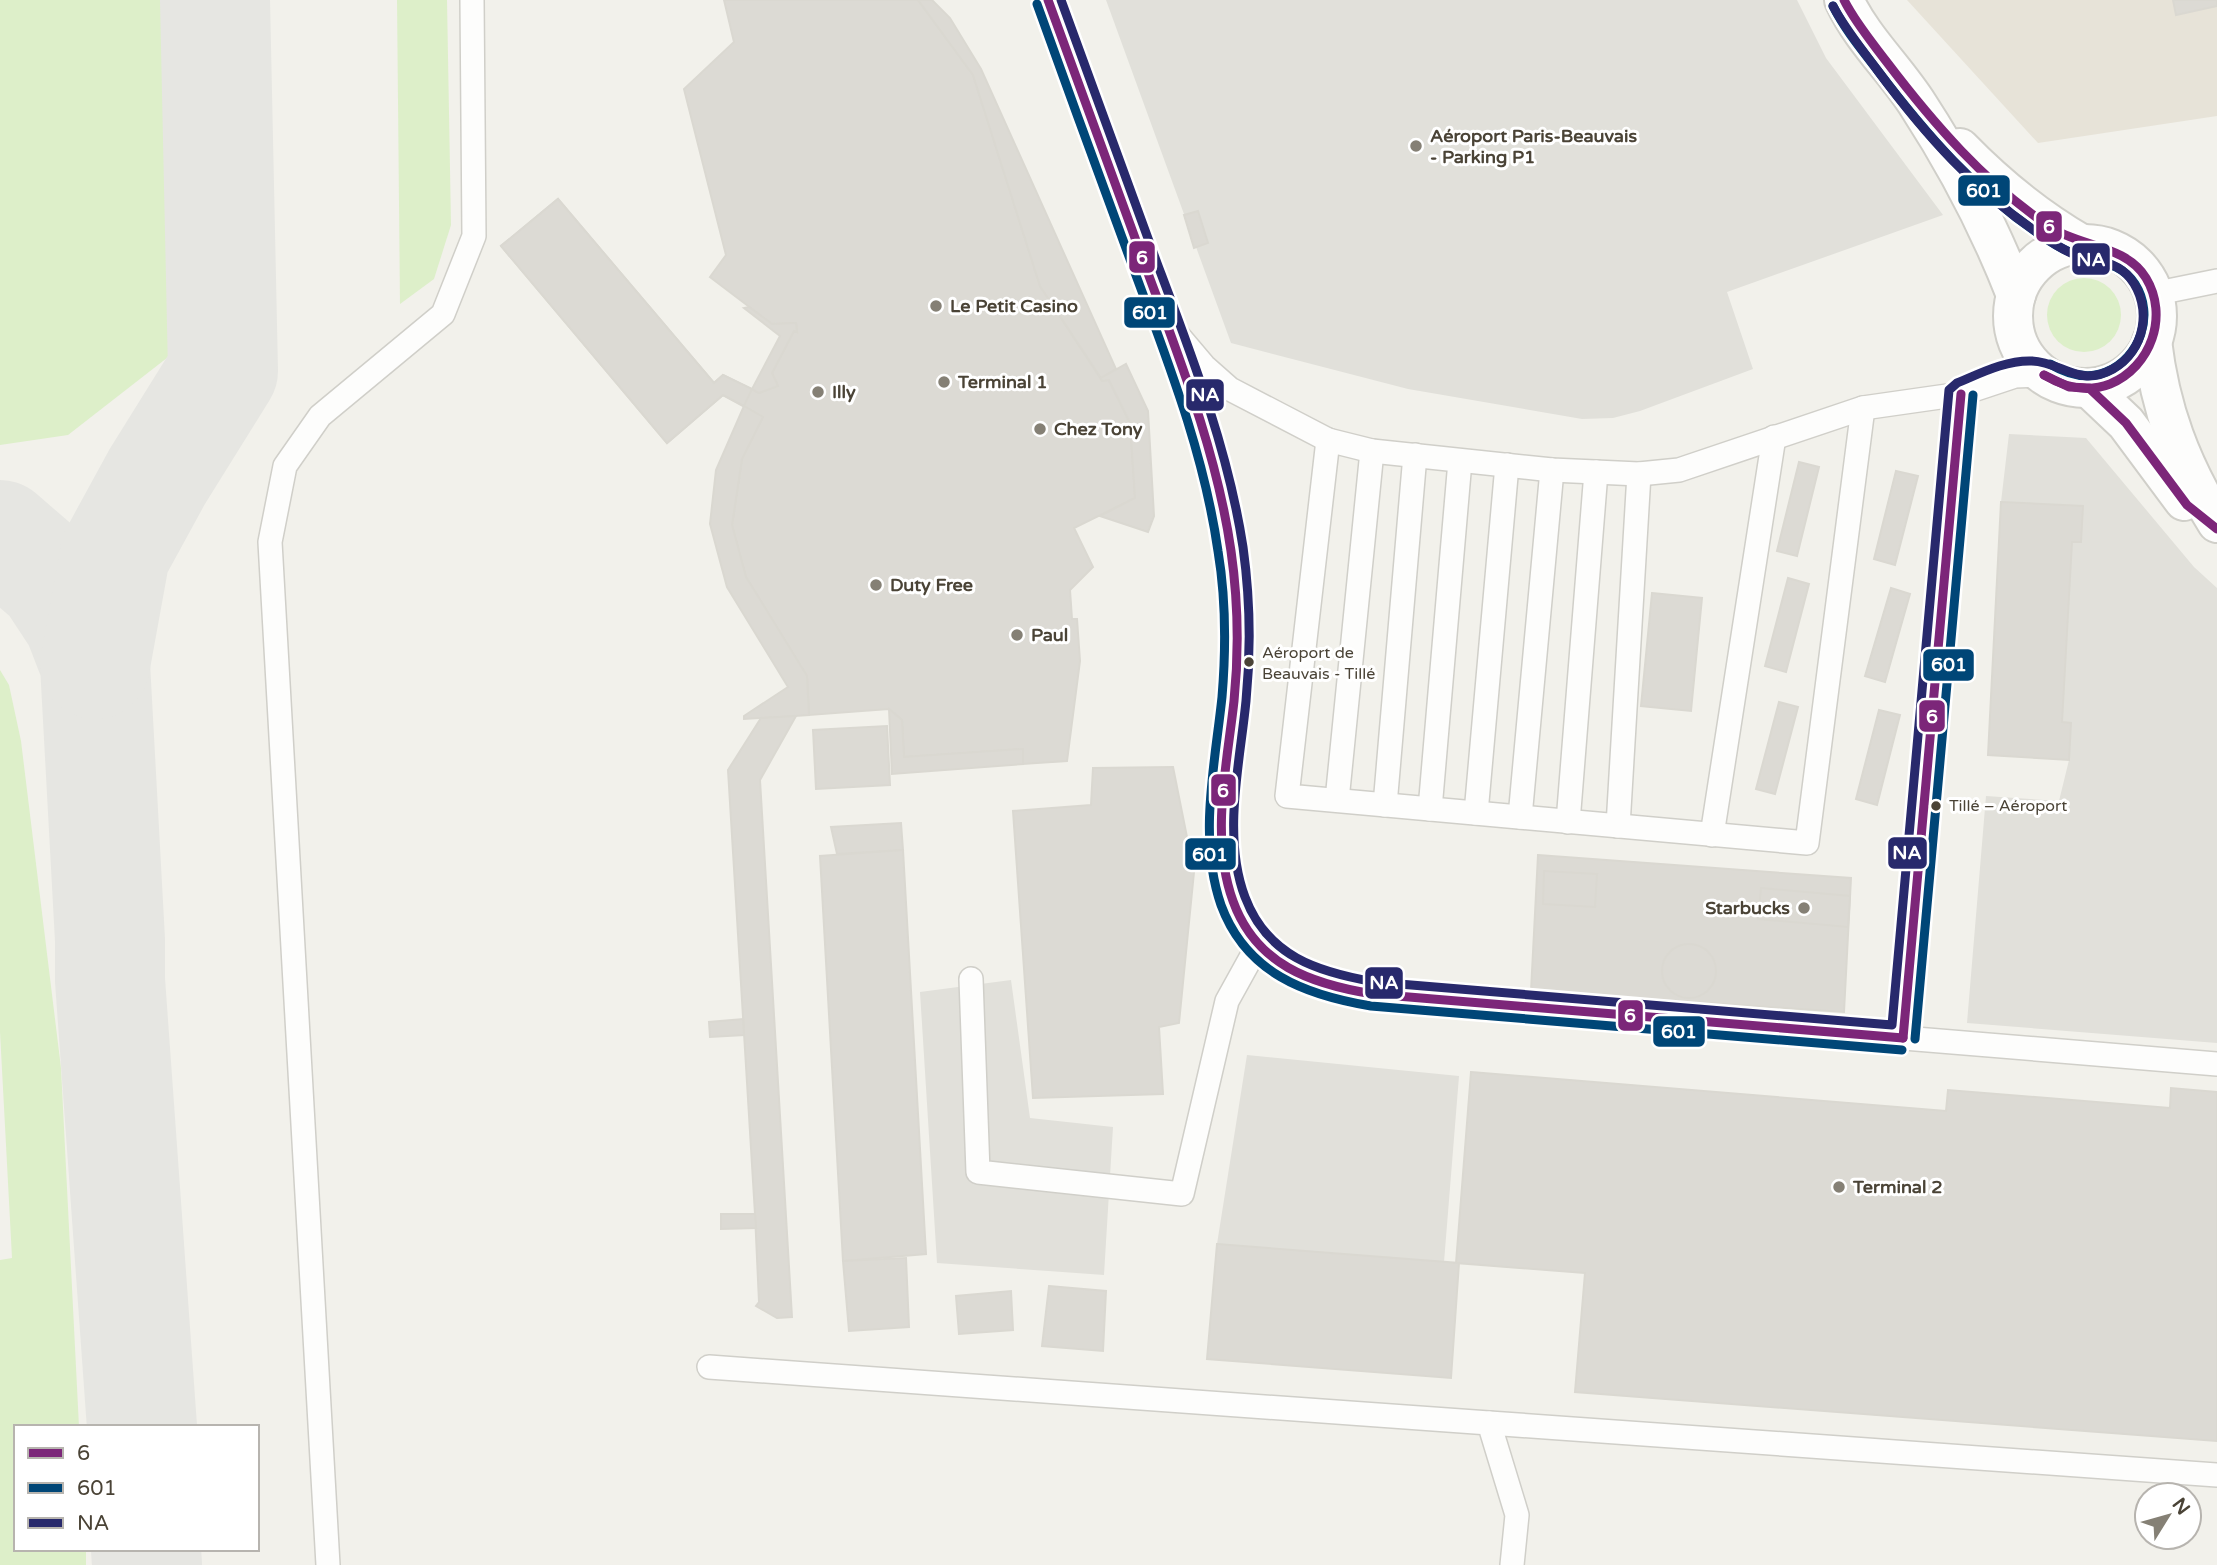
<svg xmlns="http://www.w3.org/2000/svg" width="2217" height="1565" font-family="'Varela Round',sans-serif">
<rect width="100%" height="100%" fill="#f2f1eb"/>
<polygon fill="#e7e3d8" points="1907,0 2217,0 2217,116 2038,143"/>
<g fill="#ddefc9">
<polygon points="0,0 179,0 181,347 68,435 0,445"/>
<polygon points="397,0 447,0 451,225 434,279 400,304"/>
<circle cx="2084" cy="315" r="37"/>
<polygon points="0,670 9,685 21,741 61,1068 79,1427 16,1427 16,1549 86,1549 86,1565 0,1565 0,1260 12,1258 0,1032"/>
</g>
<g fill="#e1e0da">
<polygon points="1106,0 1797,0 1826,58 1943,215 1727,292 1753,369 1640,411 1613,418 1582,419 1408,389 1231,343"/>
<polygon points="2009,434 2086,438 2194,567 2217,588 2217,1043 1967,1023 1986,796 2059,801 2069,760 2071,723 2062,722 2072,542 2081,542 2082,506 2001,502"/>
<polygon points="1011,980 1030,1118 1113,1127 1104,1275 937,1263 920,992"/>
<polygon points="1247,1055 1459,1076 1444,1262 1217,1244"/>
</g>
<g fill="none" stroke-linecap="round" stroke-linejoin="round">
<g stroke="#e6e6e2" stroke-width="110">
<polyline points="0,535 51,579 78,620 95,664 110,940 110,980 142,1427"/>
<polyline points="95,664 115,554 157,477 223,371 215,0"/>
<polyline points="146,1549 147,1565"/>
</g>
</g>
<g fill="#dcdad4" stroke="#dad8d1" stroke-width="2">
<polygon points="724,0 918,0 973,75 1040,286 1102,381 1109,380 1130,423 1135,498 1074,528 1093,567 1070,590 1072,619 1077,619 1080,661 1067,761 1023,764 1023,749 904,757 902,720 889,709 809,715 807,676 746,577 732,525 742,459 763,417 723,395 667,443 501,246 558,199 714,383 723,375 759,393 778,386 772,373 794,331 797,332 796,323 772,324 710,277 726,255 684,89 734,42"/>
<polygon points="918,0 932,0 950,18 981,69 1116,369 1101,378 1040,286 973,75"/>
<polygon points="2173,0 2217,0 2217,6 2176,15"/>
<polygon points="558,199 714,383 723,375 752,389 744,406 723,395 667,443 501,246"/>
<polygon points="1198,211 1208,243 1194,248 1184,215"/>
<polygon points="749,307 772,324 796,323 797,332 794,331 772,373 778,386 759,393 752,389 780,336 744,308"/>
<polygon points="1126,364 1148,411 1154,516 1148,532 1100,516 1135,498 1130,423 1109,380 1102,381 1101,378"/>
<polygon points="744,406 763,417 742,459 732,525 746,577 807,676 809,715 744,719 744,716 788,687 727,587 710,524 716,470"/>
<polygon points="1799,462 1819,467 1797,556 1777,551"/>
<polygon points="1896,471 1918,476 1895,565 1874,559"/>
<polygon points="2001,502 2083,506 2081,542 2072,542 2062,722 2071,723 2069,760 1988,755"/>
<polygon points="1788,578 1809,584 1786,672 1765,666"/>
<polygon points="1891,588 1910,594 1885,682 1865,676"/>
<polygon points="1652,593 1702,598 1691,711 1641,706"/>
<polygon points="1779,702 1798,707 1775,794 1756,789"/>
<polygon points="889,709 902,720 904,757 1023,749 1023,764 892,774"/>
<polygon points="1879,710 1900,715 1877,805 1856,799"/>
<polygon points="796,716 760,780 792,1317 777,1318 756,1306 759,1302 755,1214 728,770 761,718"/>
<polygon points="887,726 890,785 816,789 813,730"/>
<polygon points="1173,767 1194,872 1179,1023 1159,1027 1163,1094 1033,1098 1013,811 1091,805 1093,768"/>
<polygon points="901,823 903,850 837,854 831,827"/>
<polygon points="903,850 926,1254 843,1261 820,856"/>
<polygon points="1538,855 1851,878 1844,1012 1531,991"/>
<polygon points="1544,871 1597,874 1595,907 1543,904"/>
<polygon points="1761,888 1850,896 1848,927 1758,919"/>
<circle cx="1689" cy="971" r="27"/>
<polygon points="743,1019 744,1035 710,1037 709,1022"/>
<polygon points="1471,1072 1946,1111 1948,1090 2170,1108 2171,1088 2217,1092 2217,1441 1575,1392 1585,1273 1456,1263"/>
<polygon points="721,1214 755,1214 756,1228 721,1229"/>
<polygon points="1217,1244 1459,1263 1451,1378 1207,1359"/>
<polygon points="906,1258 909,1327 849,1331 843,1261"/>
<polygon points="1049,1286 1106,1291 1103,1351 1042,1346"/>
<polygon points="1011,1291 1013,1330 959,1334 956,1296"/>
</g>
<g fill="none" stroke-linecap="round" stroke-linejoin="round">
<defs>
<g id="service">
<path d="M1048,0L1161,306L1217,475L1231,552L1237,637L1222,857C1237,953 1283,981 1373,994L2217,1064"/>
<polyline points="2153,294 2217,281"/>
<polyline points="1176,333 1204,366 1230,389 1328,440 1372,451 1552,470 1639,474 1679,470 1863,408 1961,394 2015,376 2044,375"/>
<polyline points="1328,440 1287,796 1807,843 1863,408"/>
<polyline points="1337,800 1372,451"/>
<polyline points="1385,805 1415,455"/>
<polyline points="1430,809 1460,461"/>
<polyline points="1476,813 1507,465"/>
<polyline points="1520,817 1552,470"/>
<polyline points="1568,822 1596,472"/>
<polyline points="1618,826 1639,474"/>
<polyline points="1712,835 1774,437"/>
<polyline points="971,979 978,1172 1182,1194 1227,1001 1258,945"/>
<polyline points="1903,1038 1961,394"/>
<polyline points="709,1367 1489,1423 1517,1515 1512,1565"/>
<polyline points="1489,1423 2217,1475"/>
<polyline points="328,1565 270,542 285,466 320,416 443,314 474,236 472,0"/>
</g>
<g id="tertiary">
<path d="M1844,0C1862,39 1895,69 1918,105C1957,165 1990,228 2016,295"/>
<path d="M1960,148C1998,187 2036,218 2083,245"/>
<circle cx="2085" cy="316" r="72"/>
<path d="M2152,341C2160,409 2181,465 2217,523"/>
<polyline points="2089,388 2126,423 2184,501"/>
</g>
</defs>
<use href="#service" stroke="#d0cfc9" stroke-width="26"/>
<use href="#tertiary" stroke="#d0cfc9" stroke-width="42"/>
<use href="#service" stroke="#fdfdfc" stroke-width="23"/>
<use href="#tertiary" stroke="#fdfdfc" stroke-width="38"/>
<defs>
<g id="bus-1">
<path d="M1048,0C1081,89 1113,179 1146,268C1180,360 1217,453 1231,551C1238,600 1239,652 1234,701C1227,765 1210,838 1233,901C1256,965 1311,984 1373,994L1903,1038"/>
<path d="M1844,0C1855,22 1871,41 1886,61C1933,123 1985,183 2050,227C2080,247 2126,245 2146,278C2169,316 2151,367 2110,384C2087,393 2064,387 2044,375"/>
<polyline points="2044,375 2069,387 2089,388 2126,423 2187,505 2217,529"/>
<polyline points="1903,1038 1961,394"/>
</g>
<g id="bus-2">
<path d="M1037,4C1069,93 1101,181 1134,270C1168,362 1204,453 1218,551C1226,599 1226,649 1222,697C1215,764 1198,839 1221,905C1246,973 1305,995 1371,1006L1902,1050"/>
<path d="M1833,6C1845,30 1862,50 1878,71C1925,133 1977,193 2042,236C2052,243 2063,250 2075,254C2097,262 2121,262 2135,284C2155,315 2140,358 2106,372C2087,380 2067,374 2050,364"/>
<polyline points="1915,1039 1973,395"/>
</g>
<path id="bus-3" d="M1061,0C1093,88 1125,176 1157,263C1192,356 1228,449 1243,547C1250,597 1251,650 1246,701C1240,763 1222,836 1245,897C1267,956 1317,972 1375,982L1892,1025L1949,390L1957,383C1981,373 2006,360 2032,361C2062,362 2079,388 2113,369C2145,351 2153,307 2130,278C2116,260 2093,261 2073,254C2062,249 2051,242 2041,235C1976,192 1924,133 1878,71C1862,49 1845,29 1833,6"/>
</defs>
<use href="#bus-1" stroke="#fff" stroke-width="14"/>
<use href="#bus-2" stroke="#fff" stroke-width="14"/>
<use href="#bus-3" stroke="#fff" stroke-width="14"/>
<use href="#bus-1" stroke="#7c2679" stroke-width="9"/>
<use href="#bus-2" stroke="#004677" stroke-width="9"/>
<use href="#bus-3" stroke="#28296c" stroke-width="9"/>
</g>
<g fill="#858075" stroke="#fff" stroke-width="2.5">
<circle cx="1416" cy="146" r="7"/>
<circle cx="936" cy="306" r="7"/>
<circle cx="944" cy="382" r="7"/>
<circle cx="818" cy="392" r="7"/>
<circle cx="1040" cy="429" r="7"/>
<circle cx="876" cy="585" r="7"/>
<circle cx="1017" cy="635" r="7"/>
<circle cx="1804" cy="908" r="7"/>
<circle cx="1839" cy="1187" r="7"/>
</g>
<g fill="#4a4336" stroke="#fff" stroke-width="2.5">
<circle cx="1249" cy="662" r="6"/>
<circle cx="1936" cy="806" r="6"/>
</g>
<g text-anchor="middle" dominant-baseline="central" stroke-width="6" stroke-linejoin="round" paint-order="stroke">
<g font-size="16" fill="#4a4336" stroke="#fff" text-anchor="start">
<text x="1262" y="653">Aéroport de<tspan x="1262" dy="21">Beauvais - Tillé</tspan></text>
<text x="1949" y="806">Tillé – Aéroport</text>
</g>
<g font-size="18" font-weight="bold" fill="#4a4336" stroke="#fff" text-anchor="start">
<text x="1430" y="136">Aéroport Paris-Beauvais<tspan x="1430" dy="21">- Parking P1</tspan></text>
<text x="950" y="306">Le Petit Casino</text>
<text x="958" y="382">Terminal 1</text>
<text x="832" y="392">Illy</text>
<text x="1054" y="429">Chez Tony</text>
<text x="890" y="585">Duty Free</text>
<text x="1031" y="635">Paul</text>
<text x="1790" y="908" text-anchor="end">Starbucks</text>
<text x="1853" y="1187">Terminal 2</text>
</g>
</g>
<g stroke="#fff" stroke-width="2.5">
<rect x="1957" y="174" width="54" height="33" rx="7" fill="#004677"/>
<rect x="2035" y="210" width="28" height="33" rx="7" fill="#7c2679"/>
<rect x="1128" y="240" width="28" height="34" rx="7" fill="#7c2679"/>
<rect x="2071" y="242" width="40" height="34" rx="7" fill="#28296c"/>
<rect x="1123" y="296" width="53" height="33" rx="7" fill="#004677"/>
<rect x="1185" y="378" width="40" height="34" rx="7" fill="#28296c"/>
<rect x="1922" y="648" width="53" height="34" rx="7" fill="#004677"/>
<rect x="1918" y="699" width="28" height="34" rx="7" fill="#7c2679"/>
<rect x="1210" y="773" width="27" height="34" rx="7" fill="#7c2679"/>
<rect x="1887" y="836" width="41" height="34" rx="7" fill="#28296c"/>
<rect x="1184" y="837" width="53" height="34" rx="7" fill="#004677"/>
<rect x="1364" y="966" width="40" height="34" rx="7" fill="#28296c"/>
<rect x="1617" y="999" width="27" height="33" rx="7" fill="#7c2679"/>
<rect x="1652" y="1015" width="54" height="33" rx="7" fill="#004677"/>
</g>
<g font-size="19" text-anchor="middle" font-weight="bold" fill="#fff">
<text x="1984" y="197">601</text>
<text x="2049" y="233">6</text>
<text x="1142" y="264">6</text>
<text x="2091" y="266">NA</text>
<text x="1150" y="319">601</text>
<text x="1205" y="401">NA</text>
<text x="1949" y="671">601</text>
<text x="1932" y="723">6</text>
<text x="1223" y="797">6</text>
<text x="1907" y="859">NA</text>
<text x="1210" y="861">601</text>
<text x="1384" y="989">NA</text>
<text x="1630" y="1022">6</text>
<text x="1679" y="1038">601</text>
</g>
<rect x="14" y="1425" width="245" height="126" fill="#ffffff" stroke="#b7b4af" stroke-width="2"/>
<rect x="28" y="1448" width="35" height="10" fill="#7c2679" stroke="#b7b4af" stroke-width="2"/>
<text x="77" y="1460" font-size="21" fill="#4a4336">6</text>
<rect x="28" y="1483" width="35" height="10" fill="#004677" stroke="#b7b4af" stroke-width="2"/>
<text x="77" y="1495" font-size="21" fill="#4a4336">601</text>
<rect x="28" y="1518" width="35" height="10" fill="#28296c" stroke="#b7b4af" stroke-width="2"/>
<text x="77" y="1530" font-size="21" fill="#4a4336">NA</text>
<g transform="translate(2168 1516) rotate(53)"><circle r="33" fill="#ffffff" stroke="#b7b4af" stroke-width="2"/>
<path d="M0-5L12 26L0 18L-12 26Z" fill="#858075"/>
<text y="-10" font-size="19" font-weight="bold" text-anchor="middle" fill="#4a4336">N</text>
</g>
</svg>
